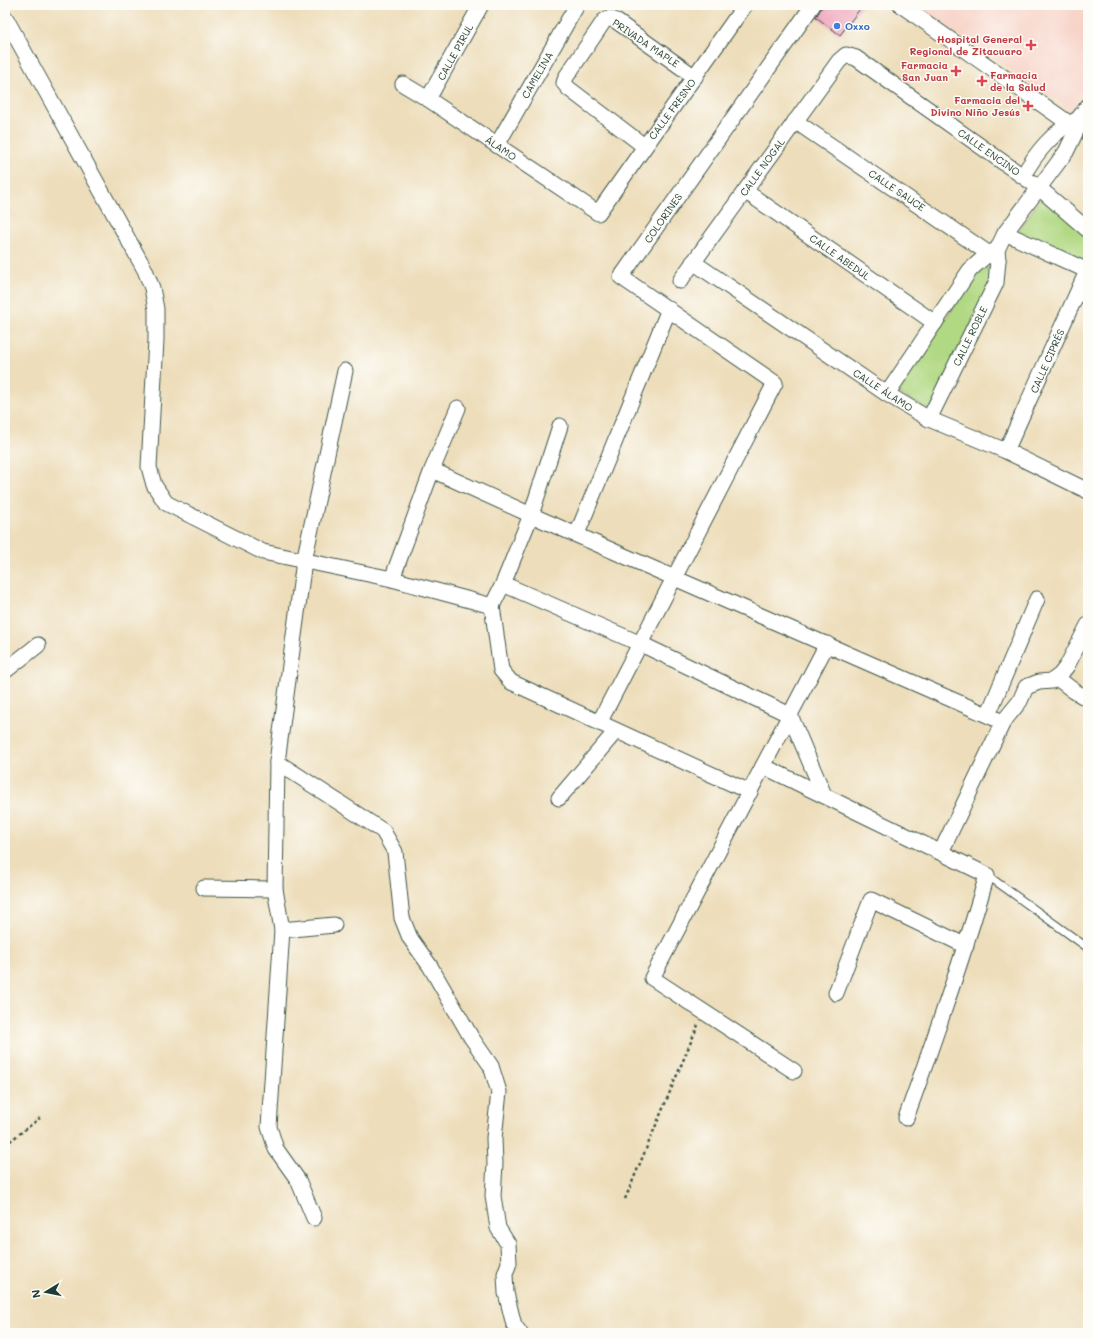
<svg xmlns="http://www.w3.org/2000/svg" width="1093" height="1338" font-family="Mali,sans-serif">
<rect width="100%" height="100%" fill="#fdfcf7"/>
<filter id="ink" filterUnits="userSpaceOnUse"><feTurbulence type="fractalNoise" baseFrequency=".025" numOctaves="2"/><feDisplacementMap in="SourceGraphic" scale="8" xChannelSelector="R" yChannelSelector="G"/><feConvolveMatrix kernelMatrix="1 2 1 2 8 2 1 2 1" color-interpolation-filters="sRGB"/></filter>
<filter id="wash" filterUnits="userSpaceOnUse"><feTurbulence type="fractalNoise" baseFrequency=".012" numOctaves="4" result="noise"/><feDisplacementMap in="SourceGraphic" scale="16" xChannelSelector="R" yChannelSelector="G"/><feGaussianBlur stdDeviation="0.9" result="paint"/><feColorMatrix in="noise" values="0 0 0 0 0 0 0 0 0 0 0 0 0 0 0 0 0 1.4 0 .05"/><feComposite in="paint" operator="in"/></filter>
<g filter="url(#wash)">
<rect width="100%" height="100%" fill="#edddba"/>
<g fill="#f7d1c6">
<polygon points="915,5 1088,5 1088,85 1071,110"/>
<polygon points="1088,136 1088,163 1079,157"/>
</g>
<g fill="#b1d882" stroke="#688a5b">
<polygon points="1043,195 1088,234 1088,269 1018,232"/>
<polygon points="992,267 992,282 930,410 894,391 980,270"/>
</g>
<g id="blocks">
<polygon fill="#eea4bc" points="823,5 863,5 840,35 816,17"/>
</g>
</g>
<g filter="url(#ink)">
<use href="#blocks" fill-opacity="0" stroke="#3e5548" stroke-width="1"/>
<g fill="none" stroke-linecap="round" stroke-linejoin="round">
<defs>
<polyline id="service" points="987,875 1088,948"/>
<g id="minor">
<polyline points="901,5 1077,129"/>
<polyline points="5,17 145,270 152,288 156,309 156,340 149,467 154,485 166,503 263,552 392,579 492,606"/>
<polyline points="403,84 428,99 598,213 745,5"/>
<polyline points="428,99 481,5"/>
<polyline points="795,121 998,260"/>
<polyline points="497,145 577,5"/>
<polyline points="644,146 568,88 564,83 566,77 604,21 609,18 616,21 695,77"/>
<path d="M1023,176C1035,154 1054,130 1078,119"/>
<polyline points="745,191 935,323"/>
<polyline points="1005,233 1088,271"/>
<polyline points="693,262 887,394 929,419 1006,451 1088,491"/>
<polyline points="680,281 839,61 846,55 856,58 1038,187 1088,230"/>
<polyline points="887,394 970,270 989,253 997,250"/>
<polyline points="929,419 996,283 998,260 997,250 1005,233 1066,152 1077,129 1078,119 1088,106"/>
<polyline points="560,426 531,515 503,584 492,606 501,670 511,682 750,792"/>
<polyline points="1006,451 1087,271"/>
<polyline points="432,470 531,515 1003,722"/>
<polyline points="577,534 669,309"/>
<polyline points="392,579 432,470 458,408"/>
<polyline points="503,584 641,644 790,715 824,795"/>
<polyline points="5,671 38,645"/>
<polyline points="1057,678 1074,691 1088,699"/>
<polyline points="988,715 1037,599"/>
<polyline points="599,723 775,383 621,277 813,5"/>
<polyline points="277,762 383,831 395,852 402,918 410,938 430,966 471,1037 491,1066 499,1092 494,1138 495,1164 493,1196 498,1228 508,1244 509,1263 505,1274 506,1293 514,1325 520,1333"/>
<path d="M763,766L987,875C963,957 935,1038 906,1118"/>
<polyline points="559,798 616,731"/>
<polyline points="941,852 1003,722 1020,701 1026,687 1039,682 1052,681 1060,675 1067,666 1088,625"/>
<polyline points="204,888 275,889"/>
<polyline points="282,930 334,925"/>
<polyline points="836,993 871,900 966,946"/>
<polyline points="794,1071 652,978 827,644"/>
<polyline points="314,1218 298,1180 276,1149 269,1127 282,930 275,889 277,762 304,561 345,371"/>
</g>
</defs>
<use href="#service" stroke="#3e5548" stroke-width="9"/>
<use href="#minor" stroke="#3e5548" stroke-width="17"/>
<g stroke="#3e5548" stroke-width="2.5" stroke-dasharray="3 3" stroke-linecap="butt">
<polyline points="5,1145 40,1118"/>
<polyline points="625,1199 698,1025"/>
</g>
<use href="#service" stroke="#fff" stroke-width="7"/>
<use href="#minor" stroke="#fff" stroke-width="15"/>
</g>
</g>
<circle fill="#3f7fe0" stroke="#fdfcf7" stroke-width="1.5" cx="837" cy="26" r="4"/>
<g fill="#e0444e" stroke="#fdfcf7" stroke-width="1.5">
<path d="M1029 39h4v4h4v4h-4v4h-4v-4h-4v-4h4z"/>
<path d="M954 65h4v4h4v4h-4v4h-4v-4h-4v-4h4z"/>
<path d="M980 75h4v4h4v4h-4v4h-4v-4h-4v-4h4z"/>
<path d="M1026 100h4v4h4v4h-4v4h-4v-4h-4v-4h4z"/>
</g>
<g text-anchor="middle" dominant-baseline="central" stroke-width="3" stroke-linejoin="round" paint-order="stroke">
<g font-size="10" font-weight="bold" fill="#366cbe" stroke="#fdfcf7" text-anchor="start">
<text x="845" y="26">Oxxo</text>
</g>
<g font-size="10" font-weight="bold" fill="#be3a42" stroke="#fdfcf7" text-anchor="end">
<text x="1022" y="39">Hospital General<tspan x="1022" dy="12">Regional de Zitacuaro</tspan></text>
<text x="948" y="65">Farmacia<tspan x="948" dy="12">San Juan</tspan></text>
<text x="990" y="75" text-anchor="start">Farmacia<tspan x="990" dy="12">de la Salud</tspan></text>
<text x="1020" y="100">Farmacia del<tspan x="1020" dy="12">Divino Niño Jesús</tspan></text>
</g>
<g font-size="10" fill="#1f3d34" stroke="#fdfcf7">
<text transform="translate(646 43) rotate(34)">PRIVADA MAPLE</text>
<text transform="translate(455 52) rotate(-61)">CALLE PIRUL</text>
<text transform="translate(537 75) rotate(-60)">CAMELINA</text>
<text transform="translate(672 109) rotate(-54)">CALLE FRESNO</text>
<text transform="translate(501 148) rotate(34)">ÁLAMO</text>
<text transform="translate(989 152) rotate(35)">CALLE ENCINO</text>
<text transform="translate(762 167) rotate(-54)">CALLE NOGAL</text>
<text transform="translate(897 190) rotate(34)">CALLE SAUCE</text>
<text transform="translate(663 218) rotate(-55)">COLORINES</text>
<text transform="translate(840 257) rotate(35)">CALLE ABEDUL</text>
<text transform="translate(970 336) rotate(-64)">CALLE ROBLE</text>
<text transform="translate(1047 361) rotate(-66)">CALLE CIPRÉS</text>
<text transform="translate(883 390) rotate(33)">CALLE ÁLAMO</text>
</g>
</g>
<rect width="1093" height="1338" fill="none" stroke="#fdfcf7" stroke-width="20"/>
<g transform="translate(46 1292) rotate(260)" stroke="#fdfcf7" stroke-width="3" paint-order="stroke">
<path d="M0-3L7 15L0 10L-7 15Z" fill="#1f3d34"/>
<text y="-6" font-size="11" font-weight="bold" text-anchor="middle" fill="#1f3d34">N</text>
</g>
</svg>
